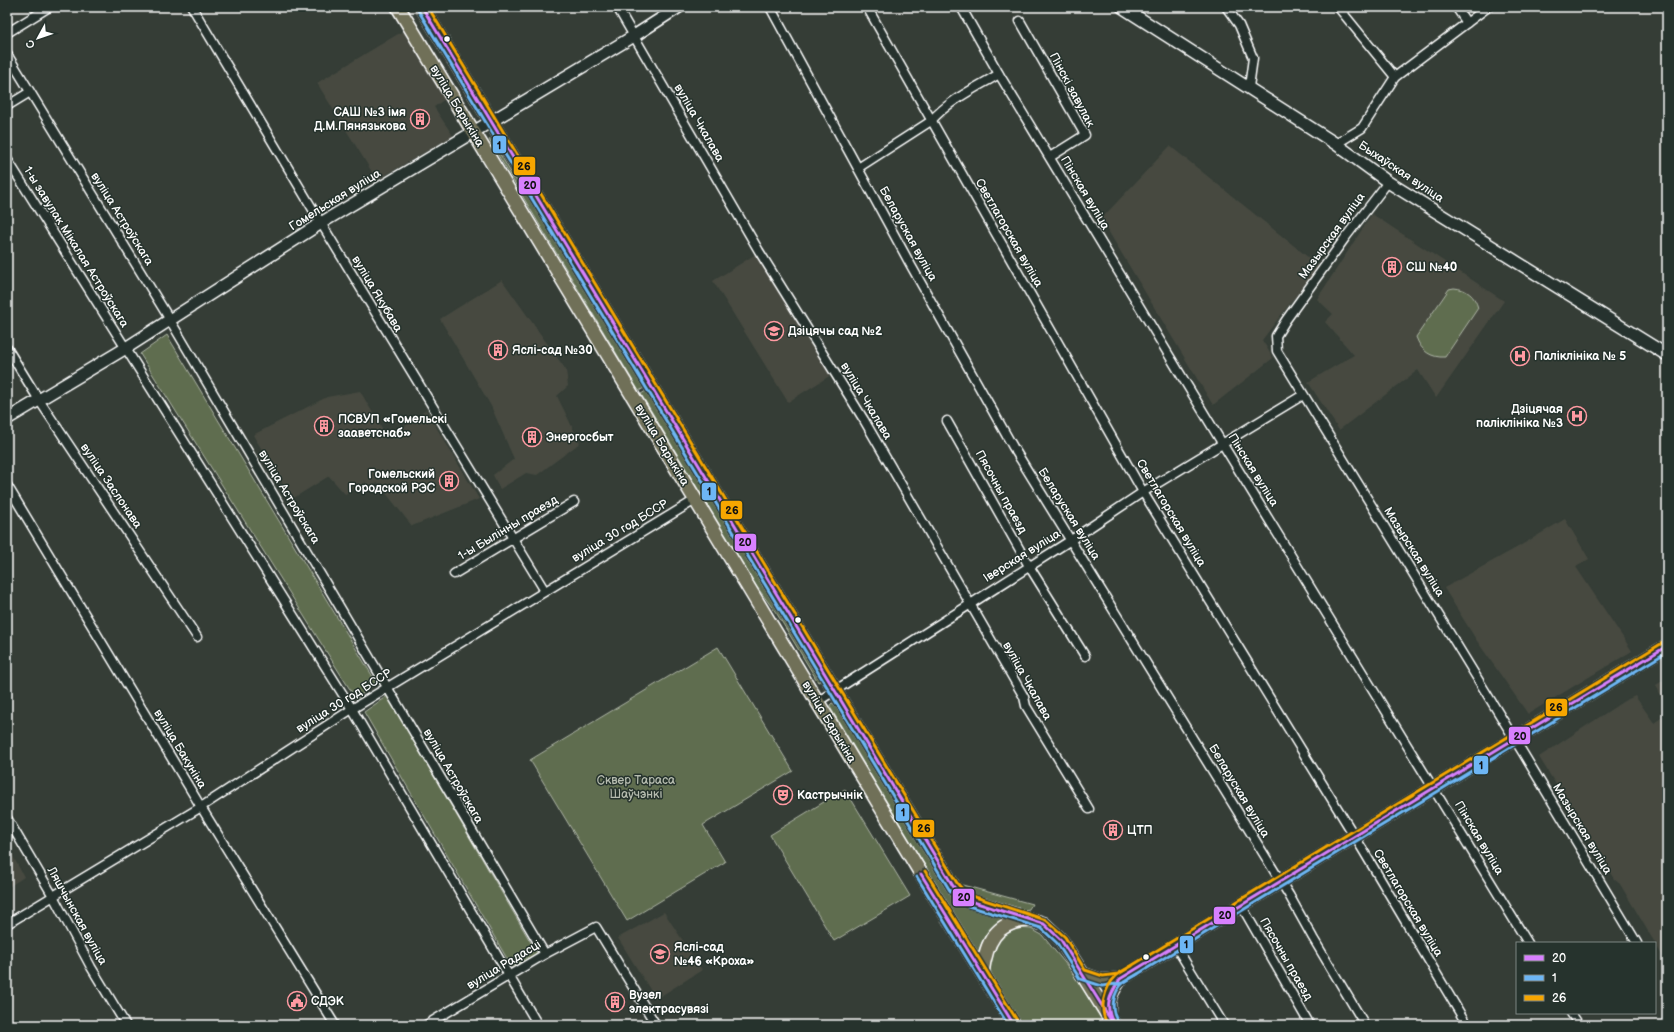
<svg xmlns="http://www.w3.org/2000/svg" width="1674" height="1032" font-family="'Balsamiq Sans',sans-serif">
<rect width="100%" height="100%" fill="#353d36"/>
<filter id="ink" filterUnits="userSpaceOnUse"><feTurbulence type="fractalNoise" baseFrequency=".025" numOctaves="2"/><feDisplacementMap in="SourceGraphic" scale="8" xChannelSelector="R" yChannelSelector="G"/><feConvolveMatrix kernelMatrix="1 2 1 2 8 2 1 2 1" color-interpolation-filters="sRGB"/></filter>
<g filter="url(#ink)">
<g fill="#474a41">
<polygon points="403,31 445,99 434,107 453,136 377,180 317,83"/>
<polygon points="1170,146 1319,266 1262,340 1273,358 1213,405 1101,219"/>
<polygon points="1372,214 1504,301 1436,398 1418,370 1339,430 1308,382 1354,355 1325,322 1333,314 1317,299"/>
<polygon points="756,254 831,375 788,402 713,281"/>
<polygon points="502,280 566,370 568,386 557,396 580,443 537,475 526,473 500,489 493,475 514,459 491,406 440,319"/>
<polygon points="360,391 388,439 426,410 479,499 412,526 378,483 368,487 364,479 365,483 345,494 329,476 292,499 253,435 327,397"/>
<polygon points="1565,519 1589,559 1576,567 1632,651 1528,714 1477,641 1444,588 1518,547"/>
<polygon points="1667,678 1667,709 1656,685"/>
<polygon points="1635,696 1654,723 1667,714 1667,962 1666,963 1658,948 1620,884 1614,879 1539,757 1624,701"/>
<polygon points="7,845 24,877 7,888"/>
<polygon points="664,912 702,970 656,999 618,938"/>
</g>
<g fill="#5f6d4f" stroke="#afb6a7">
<polygon points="491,139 513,176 529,197 644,388 639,391 489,140"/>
<path d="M1454,288C1467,289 1475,296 1478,308L1445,357C1431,358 1421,351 1416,337L1449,289Z"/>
<polygon points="167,335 376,682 356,699 140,354"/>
<polygon points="646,391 820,681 818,682 777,614 757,587 641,394"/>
<polygon points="718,647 793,771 703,825 725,862 627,921 530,760"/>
<polygon points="387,696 537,953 513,969 364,712"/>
<path d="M832,703L835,705L957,904L1004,919C990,928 982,937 978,954L830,707V705Z"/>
<polygon points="845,789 910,896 834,941 770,835"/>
<path d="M959,884L1032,904L1029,909L1025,910C1003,904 975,902 959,884Z"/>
<polygon points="1018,928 1031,929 1042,935 1073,973 1105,1025 1021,1025 991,973 989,961 999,938"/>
</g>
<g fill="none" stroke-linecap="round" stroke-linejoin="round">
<defs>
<g id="street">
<polyline points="192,7 321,223 545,591"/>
<polyline points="617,7 759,251 864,420 1024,697 1026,706 1089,809"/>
<polyline points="770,7 909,262 1013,447 1289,895 1313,938 1365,1025"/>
<polyline points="867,7 1143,492 1363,850 1467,1025"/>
<polyline points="961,7 999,74 1222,443 1528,943"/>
<polyline points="1226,7 1239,25 1253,58 1249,87"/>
<polyline points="1338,7 1395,77"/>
<polyline points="1456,7 1467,23"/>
<polyline points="1020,21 1085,135 1050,157"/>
<polyline points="7,33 49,7"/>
<polyline points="7,54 170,320 545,954"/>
<polyline points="7,106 30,92"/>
<polyline points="1336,144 1362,128 1395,77 1488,7"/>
<polyline points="7,159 352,709 538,1025"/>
<path d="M858,168L931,121C949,100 976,88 999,74"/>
<polyline points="1388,182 1345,238 1286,320 1276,336 1277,351 1523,753 1637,943"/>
<polyline points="7,348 39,400 197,637"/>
<polyline points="947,421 1029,566 1085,656"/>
<polyline points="7,485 201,807 335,1025"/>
<polyline points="454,574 574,502"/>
<polyline points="817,702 1071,540 1143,492 1303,395"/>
<polyline points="7,818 53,896 91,967 126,1025"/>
<polyline points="1241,905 1310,1025"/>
<polyline points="7,924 201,807 352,709 695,500"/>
<polyline points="1175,945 1224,1025"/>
<polyline points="1571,1013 1577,1022"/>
<polyline points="426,1025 545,954 596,927 656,1025"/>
</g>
<g id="secondary">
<polyline points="1122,7 1336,144 1388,182 1667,355"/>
<polyline points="7,419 126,348 321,223 634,36 679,7"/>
</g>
<g id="primary">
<polyline points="398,7 934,895 1014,1025"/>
<polyline points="422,7 953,886 959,894 967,900 1044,924 1061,940 1114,1025"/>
<path d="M982,973C986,943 995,921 1029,920"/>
<polyline points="1082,974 1102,981 1120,979 1667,646"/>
<path d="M1109,1017C1107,999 1110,994 1120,979"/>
</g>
</defs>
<use href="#street" stroke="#fff" stroke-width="11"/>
<use href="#secondary" stroke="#fff" stroke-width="14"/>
<use href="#primary" stroke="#fff" stroke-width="16"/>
<use href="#street" stroke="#26332d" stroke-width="8"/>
<use href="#secondary" stroke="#26332d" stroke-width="11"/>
<use href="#primary" stroke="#706f59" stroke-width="13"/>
<defs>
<g id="bus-1">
<polyline points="422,7 953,886 959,894 967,900 1044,924 1061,940 1114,1025"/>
<polyline points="921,874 1014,1025"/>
<path d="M1114,1025C1104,1006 1109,996 1120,979L1667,646"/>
</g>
<g id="bus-2">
<polyline points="418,10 949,889 956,898 965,905 1041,928 1057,943 1080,979 1102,986 1123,983 1667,652"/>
<polyline points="917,877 1008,1025"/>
<path d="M1118,1022C1110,1010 1112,993 1124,982C1128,979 1133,977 1138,974"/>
</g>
<g id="bus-3">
<polyline points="428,7 957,883 963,890 969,895 1046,920 1065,937 1085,970 1103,976 1118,974 1664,642"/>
<polyline points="925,871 1018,1022"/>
<path d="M1108,1025C1098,1010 1104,988 1116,976C1120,972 1127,969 1132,966"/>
</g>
</defs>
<use href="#bus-1" stroke="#26332d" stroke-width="6"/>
<use href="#bus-2" stroke="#26332d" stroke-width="6"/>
<use href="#bus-3" stroke="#26332d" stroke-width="6"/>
<use href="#bus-1" stroke="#d880ff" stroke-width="3"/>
<use href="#bus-2" stroke="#6db6f5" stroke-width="3"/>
<use href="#bus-3" stroke="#f7a600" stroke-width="3"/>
</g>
</g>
<defs>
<symbol id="building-ring" viewBox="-11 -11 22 22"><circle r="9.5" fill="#26332d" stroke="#ff9aa2" stroke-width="1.5"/><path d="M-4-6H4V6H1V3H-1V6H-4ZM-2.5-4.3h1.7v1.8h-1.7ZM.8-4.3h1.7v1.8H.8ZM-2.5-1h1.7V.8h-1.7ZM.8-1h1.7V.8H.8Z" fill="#ff9aa2"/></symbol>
<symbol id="school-ring" viewBox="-11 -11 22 22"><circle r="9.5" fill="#26332d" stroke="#ff9aa2" stroke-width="1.5"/><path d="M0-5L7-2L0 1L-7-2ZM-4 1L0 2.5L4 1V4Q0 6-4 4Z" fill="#ff9aa2"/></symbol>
<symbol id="hospital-ring" viewBox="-11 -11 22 22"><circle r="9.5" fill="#26332d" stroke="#ff9aa2" stroke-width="1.5"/><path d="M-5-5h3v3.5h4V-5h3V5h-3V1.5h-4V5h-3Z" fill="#ff9aa2"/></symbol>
<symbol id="theatre-ring" viewBox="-11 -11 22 22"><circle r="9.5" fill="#26332d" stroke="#ff9aa2" stroke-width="1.5"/><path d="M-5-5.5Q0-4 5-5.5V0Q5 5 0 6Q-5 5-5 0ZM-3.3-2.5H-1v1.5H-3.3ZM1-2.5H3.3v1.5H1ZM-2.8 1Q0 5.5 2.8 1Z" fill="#ff9aa2"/></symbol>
<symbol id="civic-ring" viewBox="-11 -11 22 22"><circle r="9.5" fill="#26332d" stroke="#ff9aa2" stroke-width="1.5"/><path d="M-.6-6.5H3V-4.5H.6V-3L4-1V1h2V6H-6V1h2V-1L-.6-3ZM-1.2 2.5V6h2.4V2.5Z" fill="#ff9aa2"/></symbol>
</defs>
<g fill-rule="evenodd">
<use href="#building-ring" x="409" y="108" width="22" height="22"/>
<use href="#building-ring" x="1381" y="256" width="22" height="22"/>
<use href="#school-ring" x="763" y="320" width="22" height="22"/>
<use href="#building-ring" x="487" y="339" width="22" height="22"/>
<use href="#hospital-ring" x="1509" y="345" width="22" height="22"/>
<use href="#hospital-ring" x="1566" y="405" width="22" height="22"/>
<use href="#building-ring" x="313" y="415" width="22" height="22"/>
<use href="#building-ring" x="521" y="426" width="22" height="22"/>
<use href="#building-ring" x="438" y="470" width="22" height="22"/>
<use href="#theatre-ring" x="772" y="784" width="22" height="22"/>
<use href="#building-ring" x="1102" y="819" width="22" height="22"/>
<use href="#school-ring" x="649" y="943" width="22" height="22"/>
<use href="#civic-ring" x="286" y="990" width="22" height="22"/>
<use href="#building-ring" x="604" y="991" width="22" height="22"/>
</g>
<g fill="#fff" stroke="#26332d" stroke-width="1.5">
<circle cx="447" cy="39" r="3.5"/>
<circle cx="798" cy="620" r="3.5"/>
<circle cx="1146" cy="957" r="3.5"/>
</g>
<g text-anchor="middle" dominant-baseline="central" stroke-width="3" stroke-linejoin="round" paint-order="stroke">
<g font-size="12" fill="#fff" stroke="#26332d">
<text transform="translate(1072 90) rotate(62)">Пінскі завулак</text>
<text transform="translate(457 106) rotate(59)">вуліца Барыкіна</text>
<text transform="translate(699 123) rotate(60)">вуліца Чкалава</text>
<text transform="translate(1401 172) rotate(34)">Быхаўская вуліца</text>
<text transform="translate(1085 193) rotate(59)">Пінская вуліца</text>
<text transform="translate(335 200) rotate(-32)">Гомельская вуліца</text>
<text transform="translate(122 219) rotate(58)">вуліца Астроўскага</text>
<text transform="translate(1009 233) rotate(60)">Светлагорская вуліца</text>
<text transform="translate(908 234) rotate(61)">Беларуская вуліца</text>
<text transform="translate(1332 236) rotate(-54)">Мазырская вуліца</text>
<text transform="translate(76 247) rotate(58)">1-ы завулак Мікалая Астроўскага</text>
<text transform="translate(377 294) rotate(59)">вуліца Якубава</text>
<text transform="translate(866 401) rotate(59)">вуліца Чкалава</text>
<text transform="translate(662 445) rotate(59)">вуліца Барыкіна</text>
<text transform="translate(1253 470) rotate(58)">Пінская вуліца</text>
<text transform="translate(111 486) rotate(56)">вуліца Заслонава</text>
<text transform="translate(1001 492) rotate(61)">Пясочны праезд</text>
<text transform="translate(289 497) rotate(59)">вуліца Астроўскага</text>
<text transform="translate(1171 513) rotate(59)">Светлагорская вуліца</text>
<text transform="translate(1069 514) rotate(58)">Беларуская вуліца</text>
<text transform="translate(508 528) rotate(-31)">1-ы Былінны праезд</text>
<text transform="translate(620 531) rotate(-31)">вуліца 30 год БССР</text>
<text transform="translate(1414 552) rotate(58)">Мазырская вуліца</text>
<text transform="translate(1022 556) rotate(-32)">Іверская вуліца</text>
<text transform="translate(1027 681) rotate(61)">вуліца Чкалава</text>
<text transform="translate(344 701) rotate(-32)">вуліца 30 год БССР</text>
<text transform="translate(829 722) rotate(59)">вуліца Барыкіна</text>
<text transform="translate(180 749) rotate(59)">вуліца Бакуніна</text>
<text transform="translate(453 776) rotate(60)">вуліца Астроўскага</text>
<text transform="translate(1239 791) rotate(59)">Беларуская вуліца</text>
<text transform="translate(1582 829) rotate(59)">Мазырская вуліца</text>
<text transform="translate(1479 838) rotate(59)">Пінская вуліца</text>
<text transform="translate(1408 903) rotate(59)">Светлагорская вуліца</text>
<text transform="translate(77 916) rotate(61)">Ляшчынская вуліца</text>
<text transform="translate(1286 959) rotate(60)">Пясочны праезд</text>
<text transform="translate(504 965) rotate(-31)">вуліца Радасці</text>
</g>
<g font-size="12" font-weight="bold" fill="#fff" stroke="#26332d" text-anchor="start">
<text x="406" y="112" text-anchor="end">САШ №3 імя<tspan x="406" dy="14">Д.М.Пянязькова</tspan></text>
<text x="1406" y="267">СШ №40</text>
<text x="788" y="331">Дзіцячы сад №2</text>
<text x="512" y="350">Яслі-сад №30</text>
<text x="1534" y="356">Паліклініка № 5</text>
<text x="1563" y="409" text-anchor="end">Дзіцячая<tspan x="1563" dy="14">паліклініка №3</tspan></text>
<text x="338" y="419">ПСВУП «Гомельскі<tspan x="338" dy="14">зааветснаб»</tspan></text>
<text x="546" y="437">Энергосбыт</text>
<text x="435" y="474" text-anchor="end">Гомельский<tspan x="435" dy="14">Городской РЭС</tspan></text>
<text x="797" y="795">Кастрычнік</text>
<text x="1127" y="830">ЦТП</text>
<text x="674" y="947">Яслі-сад<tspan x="674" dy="14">№46 «Кроха»</tspan></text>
<text x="629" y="995">Вузел<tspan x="629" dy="14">электрасувязі</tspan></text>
<text x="311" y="1001">СДЭК</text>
</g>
<g font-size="12" fill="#b7bdb0" stroke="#26332d">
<text x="636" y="780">Сквер Тараса<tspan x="636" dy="14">Шаўчэнкі</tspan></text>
</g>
</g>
<g stroke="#26332d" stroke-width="1.5">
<rect x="492" y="135" width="15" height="19" rx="4" fill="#6db6f5"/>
<rect x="513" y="156" width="23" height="20" rx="4" fill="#f7a600"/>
<rect x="518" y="176" width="23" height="19" rx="4" fill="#d880ff"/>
<rect x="701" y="482" width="16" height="19" rx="4" fill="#6db6f5"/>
<rect x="720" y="500" width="23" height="20" rx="4" fill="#f7a600"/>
<rect x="734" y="533" width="23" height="19" rx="4" fill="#d880ff"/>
<rect x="1545" y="698" width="23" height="19" rx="4" fill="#f7a600"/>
<rect x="1508" y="726" width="23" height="19" rx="4" fill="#d880ff"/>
<rect x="1473" y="755" width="16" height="20" rx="4" fill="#6db6f5"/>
<rect x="895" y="803" width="15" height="19" rx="4" fill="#6db6f5"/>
<rect x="912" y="819" width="23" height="19" rx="4" fill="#f7a600"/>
<rect x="952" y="888" width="23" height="19" rx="4" fill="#d880ff"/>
<rect x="1213" y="906" width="23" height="19" rx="4" fill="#d880ff"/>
<rect x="1179" y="935" width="15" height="19" rx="4" fill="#6db6f5"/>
</g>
<g font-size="11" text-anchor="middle" font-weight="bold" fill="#111">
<text x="499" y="149">1</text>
<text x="524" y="170">26</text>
<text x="530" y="189">20</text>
<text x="709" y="495">1</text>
<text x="732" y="514">26</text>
<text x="745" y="546">20</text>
<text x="1556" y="711">26</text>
<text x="1520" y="740">20</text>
<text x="1481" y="769">1</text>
<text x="903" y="816">1</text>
<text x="924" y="832">26</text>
<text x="964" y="901">20</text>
<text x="1225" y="919">20</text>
<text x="1186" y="948">1</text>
</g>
<rect width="1674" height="1032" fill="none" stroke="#26332d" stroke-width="24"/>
<rect x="12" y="12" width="1650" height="1008" fill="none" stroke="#fff" stroke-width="1.5" filter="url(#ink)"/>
<rect x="1516" y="942" width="140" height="72" fill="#26332d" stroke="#7d8581"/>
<rect x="1524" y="955" width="20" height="6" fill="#d880ff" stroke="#7d8581"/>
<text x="1552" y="962" font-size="12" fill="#ffffff">20</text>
<rect x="1524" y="975" width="20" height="6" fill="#6db6f5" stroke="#7d8581"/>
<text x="1552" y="982" font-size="12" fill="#ffffff">1</text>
<rect x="1524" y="995" width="20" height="6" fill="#f7a600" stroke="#7d8581"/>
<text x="1552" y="1002" font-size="12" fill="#ffffff">26</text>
<g transform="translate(38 38) rotate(230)" stroke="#26332d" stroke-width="3" paint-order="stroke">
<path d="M0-3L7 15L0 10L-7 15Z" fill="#ffffff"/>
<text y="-6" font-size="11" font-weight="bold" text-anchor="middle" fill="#ffffff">С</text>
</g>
</svg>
